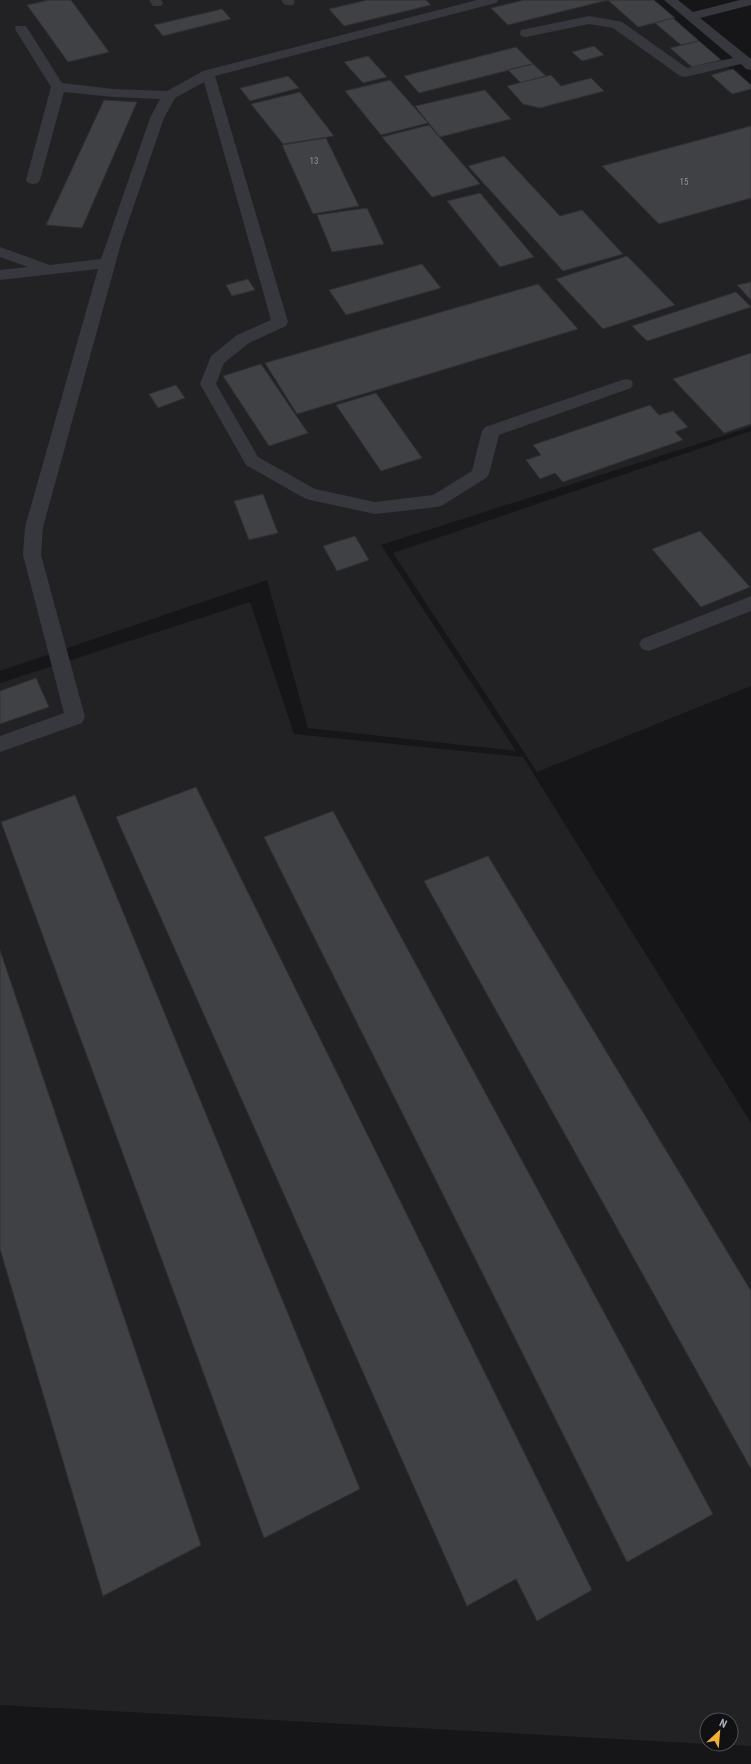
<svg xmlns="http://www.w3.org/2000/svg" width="751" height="1764" font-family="'Roboto Condensed',sans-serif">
<rect width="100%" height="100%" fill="#161618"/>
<g fill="#222225">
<polygon points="0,0 649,0 751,87 751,427 381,545 516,751 308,728 267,580 0,671"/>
<polygon points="751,431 751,686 537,772 393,553"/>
<polygon points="250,602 294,734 523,757 751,1123 751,1746 713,1744 731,1744 731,1720 707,1720 707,1744 0,1705 0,683"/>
</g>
<g fill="#404145" stroke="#303034">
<polygon points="49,0 71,0 109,52 68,62 27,5"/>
<polygon points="367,0 426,0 431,5 344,26 329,9"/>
<polygon points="524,0 654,0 675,18 638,27 608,0 508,25 491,8"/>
<polygon points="222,9 231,19 163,36 154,25"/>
<polygon points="673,18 699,41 681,45 655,23"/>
<polygon points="699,41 721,60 692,67 670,48"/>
<polygon points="594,46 604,55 582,61 572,52"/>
<polygon points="516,47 533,64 419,93 404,76"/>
<polygon points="368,56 387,77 363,83 344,62"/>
<polygon points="533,64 546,76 521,83 508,70"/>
<polygon points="733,69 751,85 751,89 732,94 711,75"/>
<polygon points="551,75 561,86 591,78 604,91 540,108 523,104 507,86"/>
<polygon points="288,76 299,88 250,101 240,88"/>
<polygon points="390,80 428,123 381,135 345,91"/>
<polygon points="485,90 511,119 440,137 415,106"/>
<polygon points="300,92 334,136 283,144 251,104"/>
<polygon points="104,100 137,102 82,228 46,225"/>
<polygon points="429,125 480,184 432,197 382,137"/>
<polygon points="751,126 751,198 659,224 602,166"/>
<polygon points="326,138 359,206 313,214 282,145"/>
<polygon points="504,156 560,216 582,210 623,254 563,271 468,166"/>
<polygon points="480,193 534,257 500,267 447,201"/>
<polygon points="367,208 384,244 332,252 317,215"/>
<polygon points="627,256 675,305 603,329 556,279"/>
<polygon points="422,264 441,288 346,315 329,290"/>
<polygon points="248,279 255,290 232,296 226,285"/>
<polygon points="751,282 751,300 737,285"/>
<polygon points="538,284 578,329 297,414 265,363"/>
<polygon points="736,292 751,307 647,341 632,326"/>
<polygon points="751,353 751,424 724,433 673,379"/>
<polygon points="261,364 308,433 269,446 223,376"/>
<polygon points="176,385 185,398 158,408 149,394"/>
<polygon points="376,393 422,458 381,471 336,405"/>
<polygon points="650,405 659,415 673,411 688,427 675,432 683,440 563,482 555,473 540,479 526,460 541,455 533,445"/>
<polygon points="263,494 278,533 249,540 234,501"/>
<polygon points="700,531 750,587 701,607 652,549"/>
<polygon points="355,536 369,560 337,571 323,546"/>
<polygon points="36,678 49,707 0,724 0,691"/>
<polygon points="196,787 592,1590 537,1621 516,1579 467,1606 116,817"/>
<polygon points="75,795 360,1489 264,1538 1,822"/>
<polygon points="333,811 713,1514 627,1562 264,837"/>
<polygon points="488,856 751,1291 751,1469 424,881"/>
<polygon points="0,950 201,1545 103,1596 0,1249"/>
</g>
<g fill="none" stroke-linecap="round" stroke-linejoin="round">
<g fill="#37383d" fill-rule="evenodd">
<polygon points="149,0 161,0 163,3 161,6 153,6"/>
<path d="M281,0H294L295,2L293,5C287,6 284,5 281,0Z"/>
<polygon points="477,0 498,0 496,3 215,76 288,322 286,326 249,343 224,363 216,384 258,457 315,489 375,502 433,495 472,471 482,431 485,427 625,379 631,380 633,384 631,388 499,435 489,474 486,478 443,505 437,507 375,514 310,500 304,498 246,465 200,384 211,356 237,335 271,320 204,82 175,98 164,118 122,240 43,527 41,555 85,717 82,723 0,752 0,736 64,713 23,555 25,527 98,269 0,280 0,270 28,267 0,257 0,247 50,265 101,259 150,118 160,99 113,97 64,92 40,180 38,183 33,184 28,183 26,180 51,87 15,29 16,26 26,26 62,83 113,89 167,91 203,71"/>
<polygon points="664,0 678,0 693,12 740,0 751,0 751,5 700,18 751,59 751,70 746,69 741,64 685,77 680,76 613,28 589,24 526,37 521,36 520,33 521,30 526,29 589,16 617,21 622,22 687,68 733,58"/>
<polygon points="751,596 751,611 649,651 642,649 639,644 642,639"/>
</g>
</g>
<g text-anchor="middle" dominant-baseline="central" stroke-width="3" stroke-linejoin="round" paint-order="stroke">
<g font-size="9" fill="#8e929b">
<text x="314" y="161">13</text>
<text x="684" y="182">15</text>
</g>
</g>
<g transform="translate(719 1732) rotate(26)"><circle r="19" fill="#111113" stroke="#4d4f55"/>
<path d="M0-3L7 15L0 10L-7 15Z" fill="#f2b134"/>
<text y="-6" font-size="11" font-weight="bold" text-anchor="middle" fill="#a8adb8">N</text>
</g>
</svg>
